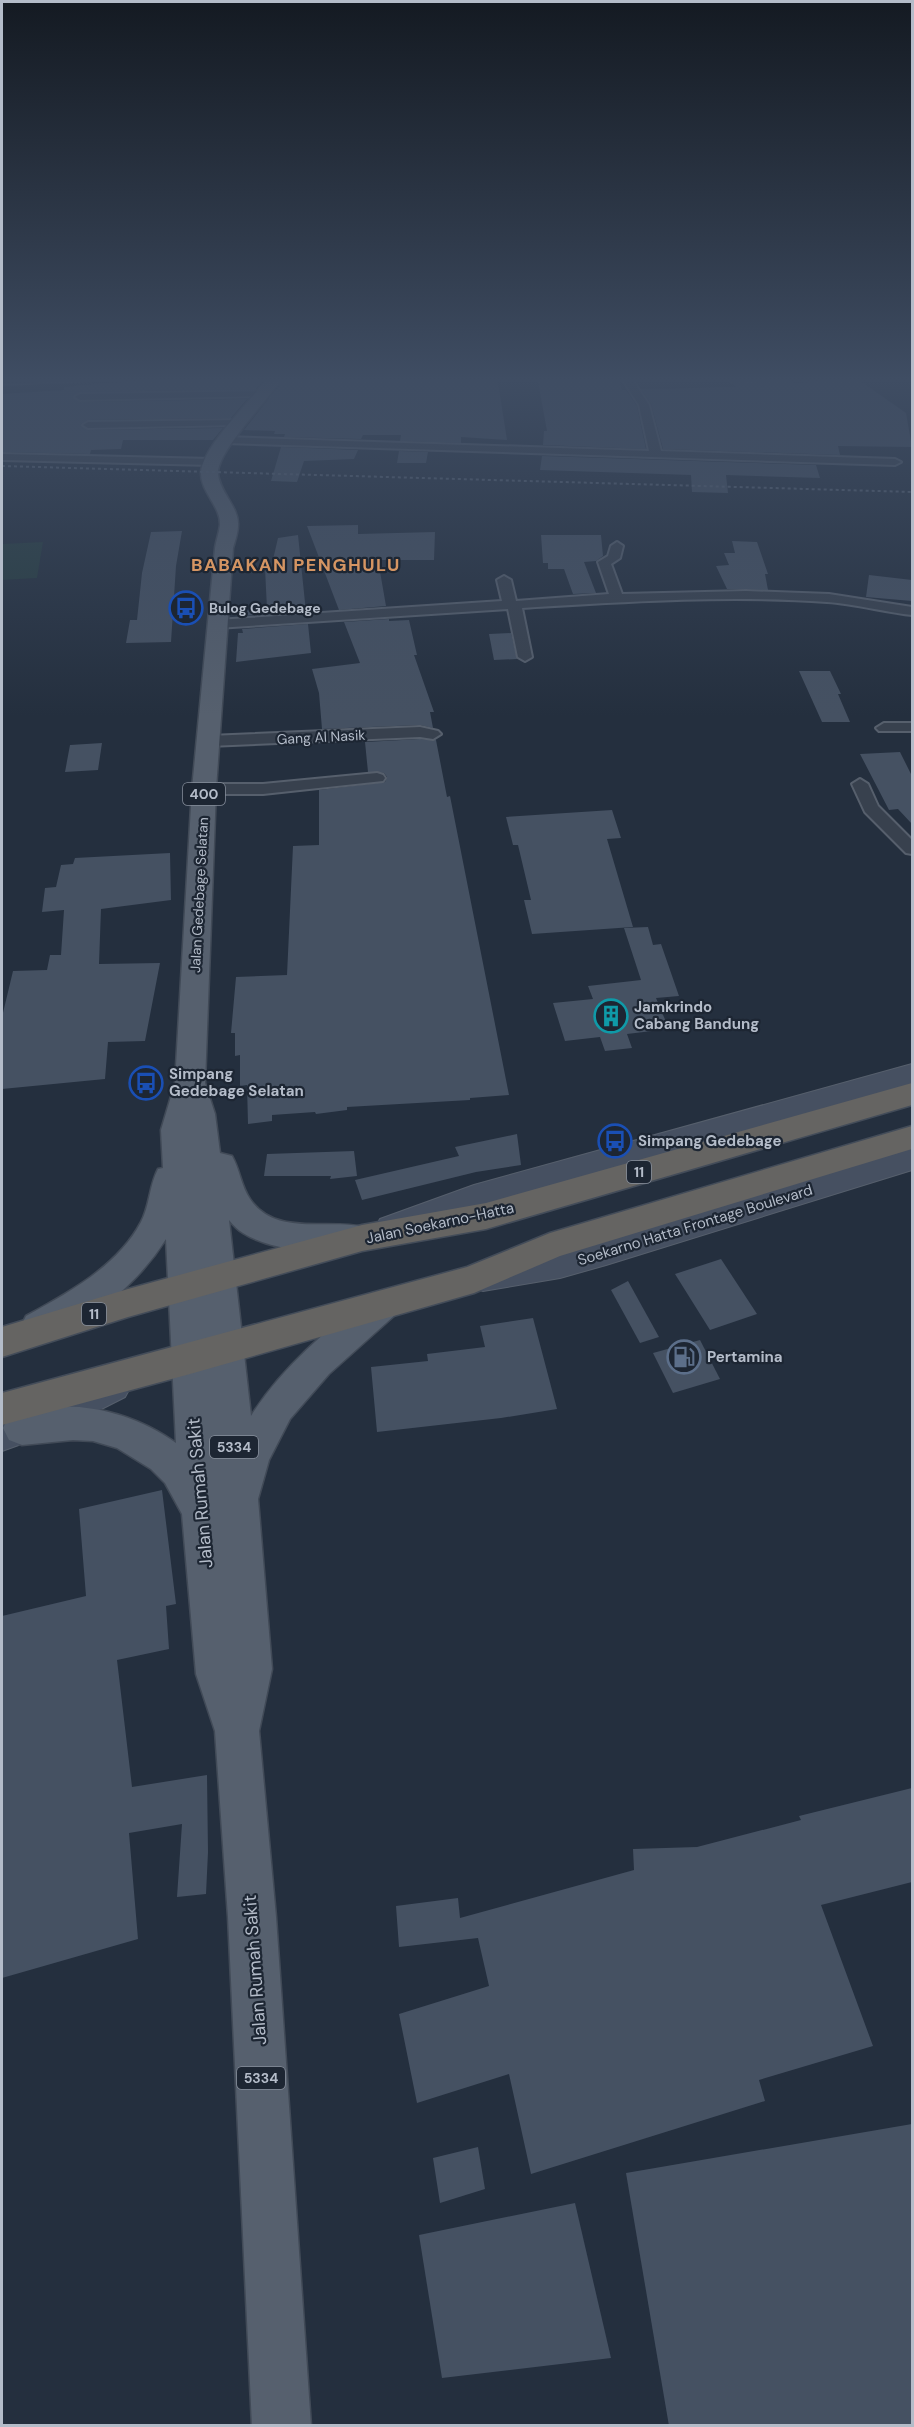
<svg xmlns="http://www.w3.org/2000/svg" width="914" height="2427" font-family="'DM Sans',sans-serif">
<rect width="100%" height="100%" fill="#242f3e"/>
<polygon fill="#263c3f" points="43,542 37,578 2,580 2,544"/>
<g fill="#455162">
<polygon points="224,376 265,377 256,389 80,392 73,396 80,402 247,399 231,418 88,420 81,424 88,430 223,428 213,440 123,440 121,449 91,450 90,454 2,452 2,394 64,390 64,387 106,383"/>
<polygon points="306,376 497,376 507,440 461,437 461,443 400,441 401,435 363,435 361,439 284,437 285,434 274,434 275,431 244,430 285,378 306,380"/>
<polygon points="537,376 618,376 622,390 626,390 637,406 646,449 543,445 544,431 547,431"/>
<polygon points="723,376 739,376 747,384 758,381 756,376 782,376 790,382 799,383 856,378 906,413 912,447 838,446 840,455 663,449 651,404 641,389 736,387"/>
<polygon points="281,447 358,450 354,459 304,461 297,482 271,481"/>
<polygon points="399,451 428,452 426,463 397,463"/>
<polygon points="542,456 816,465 820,478 726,475 728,493 692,492 691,475 540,470"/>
<polygon points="358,525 358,534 435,532 434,560 378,560 386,606 339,610 307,526"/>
<polygon points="182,531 176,566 171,642 126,643 130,620 137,620 142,573 151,532"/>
<polygon points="298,535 306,612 241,616 241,611 267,609 265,568 271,568 278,538"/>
<polygon points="541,535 601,535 603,556 596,561 584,562 596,593 573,594 564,569 548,569 548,563 543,563"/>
<polygon points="732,541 757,542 768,574 765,574 768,590 727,589 716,566 729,565 724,553 735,553"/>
<polygon points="869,575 912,580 912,601 866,597"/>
<polygon points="389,619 389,621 409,620 417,655 414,655 434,712 430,712 433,728 420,725 322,729 319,693 312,669 360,663 344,622"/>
<polygon points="308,624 311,653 236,662 238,633 243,633 242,629"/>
<polygon points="511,633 517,659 494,660 489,634"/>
<polygon points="799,671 830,671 841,694 838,694 850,722 822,722"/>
<polygon points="420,739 436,740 447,797 450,796 509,1095 470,1098 470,1100 347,1107 347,1110 316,1114 315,1112 272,1115 272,1121 248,1124 247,1085 240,1086 240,1055 235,1056 235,1033 231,1033 236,977 287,975 293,846 319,845 319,790 385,782 387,777 384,773 368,772 365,742"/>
<polygon points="102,743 98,770 65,772 70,745"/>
<polygon points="900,752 912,776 912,824 898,809 889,810 860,754"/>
<polygon points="612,810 621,838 607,839 633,927 532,934 524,900 531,900 518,845 513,845 506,817"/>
<polygon points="170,853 171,900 101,909 99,964 160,963 145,1041 108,1042 105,1079 2,1089 2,1017 13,971 47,970 50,955 61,955 64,910 42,912 45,888 56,887 61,865 73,864 75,858"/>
<polygon points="648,927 653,945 661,944 679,996 656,998 669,1029 627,1034 632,1048 605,1051 600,1037 565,1041 553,1003 593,999 588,986 641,980 624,928"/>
<polygon points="517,1134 521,1165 476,1172 362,1200 355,1180 459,1156 455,1147"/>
<polygon points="354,1151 357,1176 330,1179 331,1176 264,1176 267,1154"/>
<polygon points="721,1259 757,1314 710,1330 675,1274"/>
<polygon points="628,1281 659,1337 640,1343 611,1290"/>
<polygon points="533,1318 557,1409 501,1418 377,1432 371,1367 428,1361 427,1354 485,1347 480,1326"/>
<polygon points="700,1340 720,1379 673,1393 653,1353"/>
<polygon points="162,1490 176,1604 166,1606 169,1649 117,1660 132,1787 207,1775 208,1852 206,1894 177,1897 182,1824 129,1833 138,1939 2,1978 2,1616 86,1596 79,1509"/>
<polygon points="912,1788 912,1882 821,1905 873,2046 759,2080 765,2101 531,2174 509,2074 417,2103 399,2014 489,1986 478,1938 399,1947 396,1906 458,1898 460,1918 634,1870 633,1849 697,1847 801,1820 799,1816"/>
<polygon points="912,2124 912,2426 669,2426 626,2173"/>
<polygon points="478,2147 485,2189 440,2203 433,2158"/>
<polygon points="575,2203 611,2358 442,2378 419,2235"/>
</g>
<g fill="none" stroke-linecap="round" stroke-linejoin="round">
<defs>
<g id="minor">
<polygon points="42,376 123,376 118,379 2,384 2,378"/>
<polygon points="620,376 630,376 649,405 661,451 895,459 901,462 895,465 225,443 219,440 225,437 649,451 639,405"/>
<polygon points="741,376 753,376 756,380 747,382"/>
<polygon points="265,391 270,394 269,396 80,400 75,397 80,394"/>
<polygon points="237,420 241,421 241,425 88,428 83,425 88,422"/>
<polygon points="2,454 212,459 218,462 212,465 2,460"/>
<path d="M617,542L623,546L620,558L611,564L622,594L746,591L829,594L912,607V615C884,612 856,604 827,602C725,595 623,602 522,608L532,657L525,661L518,657L508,609L217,628L210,624L217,620L502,601L497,580L504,576L511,580L516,601L609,594L598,562L608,556L611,546Z"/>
<polygon points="884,723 912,723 912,731 879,731 876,728"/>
<polygon points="420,727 438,731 441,734 433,739 420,737 209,746 201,741 209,736"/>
<polygon points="377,773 383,775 385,778 383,781 263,794 204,794 196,789 204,784 263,784"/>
<polygon points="860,779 868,784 878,806 912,840 912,854 906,853 865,812 852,784"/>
</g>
<g id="secondary">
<polygon points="2,376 10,376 3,380"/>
<polygon points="912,1064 912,1084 481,1207 391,1240 380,1237 375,1228 380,1219 474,1185"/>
<polygon points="912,1148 912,1170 606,1265 560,1278 483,1291 471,1287 467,1278 471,1269 483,1265 560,1252"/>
<polygon points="113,1371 125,1375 131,1386 125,1397 60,1430 2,1451 2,1419 36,1407"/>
</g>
<path id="primary" d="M269,376H284C271,397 216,452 218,474C220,493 239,507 238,525C238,533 235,541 233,548L216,789L205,1083L215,1114L220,1153L232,1156C240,1170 241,1186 250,1199C277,1239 333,1216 372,1229L377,1238L372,1247C339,1258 273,1252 243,1233C238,1230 233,1225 229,1220L251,1416C282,1367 326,1331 371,1295L383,1291L395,1295L400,1305L395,1315L329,1374L290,1419L269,1460L258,1499L272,1669L259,1731L276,1917L311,2426H252L228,1917L215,1731L196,1674L182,1514L165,1483L151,1469L117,1448L93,1441L73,1440L22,1445L9,1440L3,1428L9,1416C65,1396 128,1409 176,1443L166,1239C137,1285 90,1323 39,1341L26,1336L21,1326L26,1316C68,1293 118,1266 141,1222C150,1205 149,1186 158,1169L163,1168L161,1130L175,1083L192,789L215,548C216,541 219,533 220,525C221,507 201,492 201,474C200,448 254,398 269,376Z"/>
<g id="trunk">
<polygon points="912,1083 912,1105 486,1229 362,1251 128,1317 2,1357 2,1327 128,1289 362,1225 486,1203"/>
<polygon points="912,1126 912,1149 560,1256 474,1293 190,1374 2,1425 2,1393 467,1267 550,1233"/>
</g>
</defs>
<use href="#minor" stroke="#565f6c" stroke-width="4"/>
<use href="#secondary" stroke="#565f6c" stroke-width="2"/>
<use href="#primary" stroke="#414a57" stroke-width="3"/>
<use href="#trunk" stroke="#434c59" stroke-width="3"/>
<use href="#minor" fill="#38414e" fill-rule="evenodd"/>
<use href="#secondary" fill="#465061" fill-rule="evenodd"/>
<use href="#primary" fill="#56606e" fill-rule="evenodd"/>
<use href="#trunk" fill="#656462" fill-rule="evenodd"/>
<polyline stroke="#5a6575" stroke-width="2" stroke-dasharray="3 3" stroke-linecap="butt" points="2,466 912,492"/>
</g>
<linearGradient id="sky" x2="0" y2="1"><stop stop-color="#141a22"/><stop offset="0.53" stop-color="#3f4d63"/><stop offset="1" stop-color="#3f4d63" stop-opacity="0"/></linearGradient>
<rect width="914" height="716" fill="url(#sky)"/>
<defs>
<symbol id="bus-ring" viewBox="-11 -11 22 22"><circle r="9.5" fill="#1d2633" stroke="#1a4fb4" stroke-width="1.5"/><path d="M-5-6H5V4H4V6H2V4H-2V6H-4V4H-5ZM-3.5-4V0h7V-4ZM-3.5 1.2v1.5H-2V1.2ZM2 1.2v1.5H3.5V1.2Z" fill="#1a4fb4"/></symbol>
<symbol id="building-ring" viewBox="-11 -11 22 22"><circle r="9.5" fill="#1d2633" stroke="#0f9aa8" stroke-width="1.5"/><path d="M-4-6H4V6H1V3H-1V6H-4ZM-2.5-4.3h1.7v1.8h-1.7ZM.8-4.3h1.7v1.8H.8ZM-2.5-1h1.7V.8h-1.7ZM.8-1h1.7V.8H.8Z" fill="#0f9aa8"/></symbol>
<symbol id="fuel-ring" viewBox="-11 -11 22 22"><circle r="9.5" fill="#1d2633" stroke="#5c6f8a" stroke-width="1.5"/><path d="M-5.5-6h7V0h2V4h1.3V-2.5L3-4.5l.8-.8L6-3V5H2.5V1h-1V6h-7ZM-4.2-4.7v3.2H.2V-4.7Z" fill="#5c6f8a"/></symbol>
</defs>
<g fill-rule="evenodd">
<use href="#bus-ring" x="167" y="589" width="38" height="38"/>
<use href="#building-ring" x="592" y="997" width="38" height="38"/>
<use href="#bus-ring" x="127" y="1064" width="38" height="38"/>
<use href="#bus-ring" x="596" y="1122" width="38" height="38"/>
<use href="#fuel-ring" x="665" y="1338" width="38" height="38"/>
</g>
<g text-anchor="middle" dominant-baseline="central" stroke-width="4.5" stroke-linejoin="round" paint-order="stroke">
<g font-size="14" font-weight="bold" fill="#b4bcc9" stroke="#1d2633" text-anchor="start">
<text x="209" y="608">Bulog Gedebage</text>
</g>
<g font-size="14" fill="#b4bcc9" stroke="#1d2633">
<text transform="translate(321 737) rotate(-3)">Gang Al Nasik</text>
<text transform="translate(199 895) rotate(-87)">Jalan Gedebage Selatan</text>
</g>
<g fill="#1d2633" stroke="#878f9c" stroke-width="1.5">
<rect x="183" y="783" width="42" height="22" rx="4.5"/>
<rect x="627" y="1161" width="24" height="22" rx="4.5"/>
<rect x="82" y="1303" width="24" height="22" rx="4.5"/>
<rect x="210" y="1436" width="48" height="22" rx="4.5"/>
<rect x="237" y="2067" width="48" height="22" rx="4.5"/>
</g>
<g font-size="14" font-weight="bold" fill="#b4bcc9">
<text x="204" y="794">400</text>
<text x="639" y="1172">11</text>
<text x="94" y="1314">11</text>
<text x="234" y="1447">5334</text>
<text x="261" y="2078">5334</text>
</g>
<g font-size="15" font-weight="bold" fill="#b4bcc9" stroke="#1d2633" text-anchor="start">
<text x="634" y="1007">Jamkrindo<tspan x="634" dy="17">Cabang Bandung</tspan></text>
<text x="169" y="1074">Simpang<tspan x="169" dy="17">Gedebage Selatan</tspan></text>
<text x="638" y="1141">Simpang Gedebage</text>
<text x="707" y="1357">Pertamina</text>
</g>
<g font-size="15" fill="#b4bcc9" stroke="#1d2633">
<text transform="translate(440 1223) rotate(-12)">Jalan Soekarno-Hatta</text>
<text transform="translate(695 1225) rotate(-17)">Soekarno Hatta Frontage Boulevard</text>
</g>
<g font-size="18" font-weight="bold" letter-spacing="1.5" fill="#d59563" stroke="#1d2633">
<text x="296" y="565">BABAKAN PENGHULU</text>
</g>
<g font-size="18" fill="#b4bcc9" stroke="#1d2633">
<text transform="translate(200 1493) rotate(-95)">Jalan Rumah Sakit</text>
<text transform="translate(255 1970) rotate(-94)">Jalan Rumah Sakit</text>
</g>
</g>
<rect width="914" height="2427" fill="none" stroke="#b4bcc9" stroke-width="6"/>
</svg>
